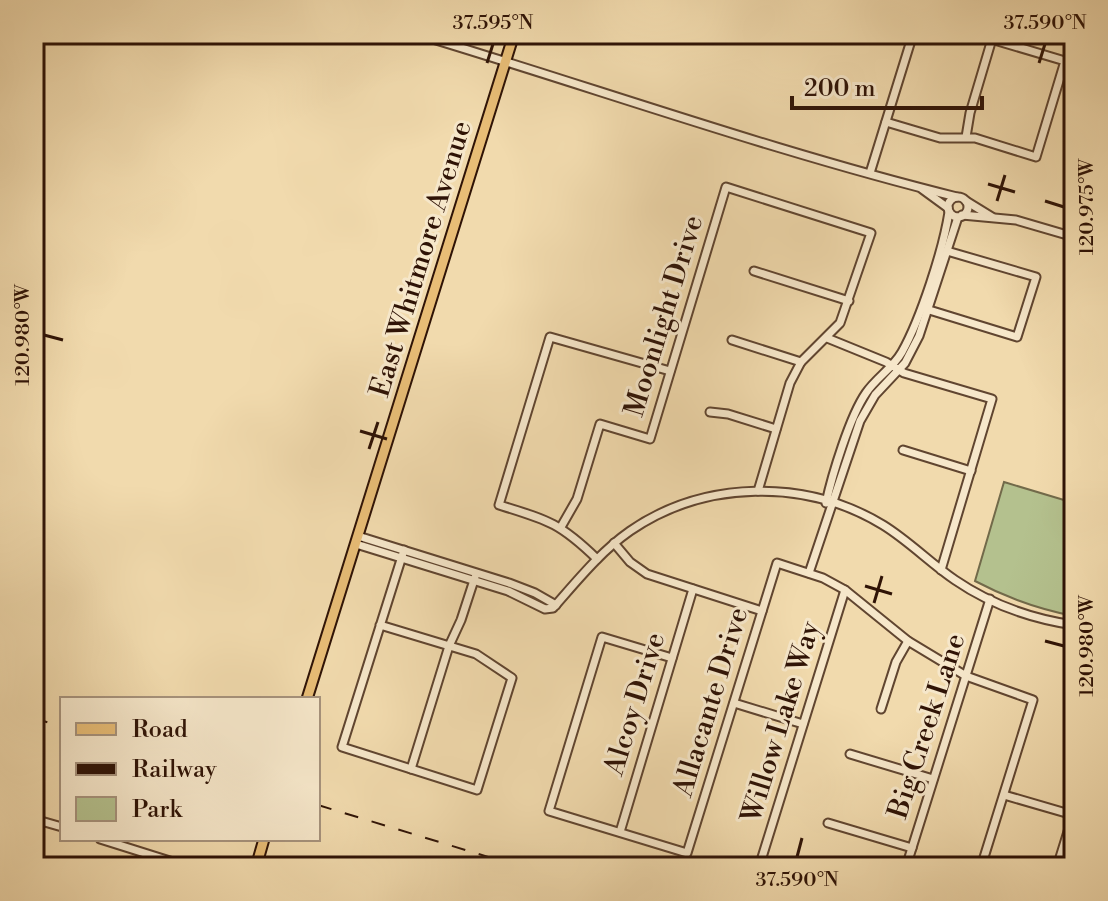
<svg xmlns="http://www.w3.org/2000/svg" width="1108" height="901" font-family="'Libre Bodoni',serif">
<rect width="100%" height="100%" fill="#f1daad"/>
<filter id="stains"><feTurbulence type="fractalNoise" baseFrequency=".0025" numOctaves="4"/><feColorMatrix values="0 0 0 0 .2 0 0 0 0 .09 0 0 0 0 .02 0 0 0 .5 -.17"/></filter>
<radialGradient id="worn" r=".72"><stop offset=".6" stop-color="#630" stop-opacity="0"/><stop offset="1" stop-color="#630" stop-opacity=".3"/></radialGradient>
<path fill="#b4c18e" stroke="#726a4a" stroke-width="2" d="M1004,482L1074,503V616C1038,609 1007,598 975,581Z"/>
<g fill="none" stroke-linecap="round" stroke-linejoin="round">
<defs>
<g id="minor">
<path d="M416,34C596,88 775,152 957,197"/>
<polyline points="886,122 940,138 975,138 1036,157 1065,61 974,34"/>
<polyline points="966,137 970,113 992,39"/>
<polyline points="870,173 913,34"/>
<polyline points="922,189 948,208"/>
<circle cx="958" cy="207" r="10"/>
<polyline points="966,201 992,217"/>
<polyline points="962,215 1016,220 1074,237"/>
<polyline points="754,271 849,301"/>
<polyline points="926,309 1017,337 1036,277 947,251"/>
<polyline points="827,338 886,362 904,373 992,399 941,570"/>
<polyline points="732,340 801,362"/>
<polyline points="710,412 728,414 776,429"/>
<polyline points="903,450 971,471"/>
<path d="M826,503C832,475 850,416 866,393C876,378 893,368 902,352C921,318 943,250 949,212"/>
<polyline points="561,527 577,499 600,424 650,439 726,187 871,233 840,323 801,362 790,383 758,491"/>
<polyline points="358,536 509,583 535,593 556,605"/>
<polyline points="614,543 630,562 647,574 762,611"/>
<path d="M356,544L508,591L545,609L553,608C577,581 600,552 630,531C704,480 806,478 883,525C909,541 930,563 955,580C990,604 1033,619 1074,625"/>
<path d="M597,559C560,523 548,520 499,505L550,337L670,371"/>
<polyline points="809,573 860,421 875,395 905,363 919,336 958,217"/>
<polyline points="380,625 476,654 512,678 477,790 342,747 404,550"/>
<polyline points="672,658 602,637 549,811 687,853 777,563 823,578 845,590 908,641 966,676 1033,700 981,867"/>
<polyline points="734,703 803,724"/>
<polyline points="881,709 896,662 908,641"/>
<polyline points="850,754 933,779"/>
<polyline points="411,769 449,646 461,620 475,577"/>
<polyline points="1004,795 1073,815"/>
<polyline points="34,819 62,827"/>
<polyline points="828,823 912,848"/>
<polyline points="620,832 693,589"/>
<polyline points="100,839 189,867"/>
<polyline points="759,867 845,590"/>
<polyline points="906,867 990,599"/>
<polyline points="1057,867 1074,812"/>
</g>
<g id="major">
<polyline points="307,699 514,34"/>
<polyline points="256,867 264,839"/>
</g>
</defs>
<use href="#minor" stroke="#604530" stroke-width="11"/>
<use href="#major" stroke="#2f1306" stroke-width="13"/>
<use href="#minor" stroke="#f6e7ca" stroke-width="7"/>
<use href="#major" stroke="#e8bd76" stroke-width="9"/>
<g stroke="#2f1306" stroke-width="2" stroke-dasharray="14 14" stroke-linecap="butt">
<polyline points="34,718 62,727"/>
<polyline points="318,805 521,867"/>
</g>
</g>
<path fill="none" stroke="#2f1306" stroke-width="3" d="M487,63L493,44M1039,63L1045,44M988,184L1015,192M997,201L1005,175M1045,201L1064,207M44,335L63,340M360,431L387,439M369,449L378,422M865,586L892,594M874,603L882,576M1045,641L1064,646M797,857L802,838"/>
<g text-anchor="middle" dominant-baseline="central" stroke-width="6" stroke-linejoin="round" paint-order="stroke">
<g font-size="28" fill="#2f1306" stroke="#f6e7ca">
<text transform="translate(421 259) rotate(-73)">East Whitmore Avenue</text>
<text transform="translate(664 316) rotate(-73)">Moonlight Drive</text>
<text transform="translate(711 702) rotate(-73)">Allacante Drive</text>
<text transform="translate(635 704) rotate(-73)">Alcoy Drive</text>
<text transform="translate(781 722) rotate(-73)">Willow Lake Way</text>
<text transform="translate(927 726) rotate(-72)">Big Creek Lane</text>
</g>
</g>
<rect width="1108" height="901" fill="none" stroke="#f1daad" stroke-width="88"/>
<rect x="60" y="697" width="260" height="144" fill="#f6e7ca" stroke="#a6927c" stroke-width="2"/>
<rect x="76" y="723" width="40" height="12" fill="#e8bd76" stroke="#a6927c" stroke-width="2"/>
<text x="132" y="737" font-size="24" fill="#2f1306">Road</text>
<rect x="76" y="763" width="40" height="12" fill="#2f1306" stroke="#a6927c" stroke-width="2"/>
<text x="132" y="777" font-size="24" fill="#2f1306">Railway</text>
<rect x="76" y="797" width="40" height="24" fill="#b4c18e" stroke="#a6927c" stroke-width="2"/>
<text x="132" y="817" font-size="24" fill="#2f1306">Park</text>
<path d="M792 96v12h190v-12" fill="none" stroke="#2f1306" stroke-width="4"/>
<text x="804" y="96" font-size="24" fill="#2f1306" stroke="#f6e7ca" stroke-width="6" paint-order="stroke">200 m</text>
<rect x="44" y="44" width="1020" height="813" fill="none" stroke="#2f1306" stroke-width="3"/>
<g font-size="20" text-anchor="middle" fill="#2f1306">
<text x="493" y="29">37.595°N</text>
<text x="1045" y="29">37.590°N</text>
<text transform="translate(1086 207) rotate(-90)" y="7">120.975°W</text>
<text transform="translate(22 335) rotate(-90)" y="7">120.980°W</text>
<text transform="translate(1086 646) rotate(-90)" y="7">120.980°W</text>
<text x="797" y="886">37.590°N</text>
</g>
<rect width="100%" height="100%" filter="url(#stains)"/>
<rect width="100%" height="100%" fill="url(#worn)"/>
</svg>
